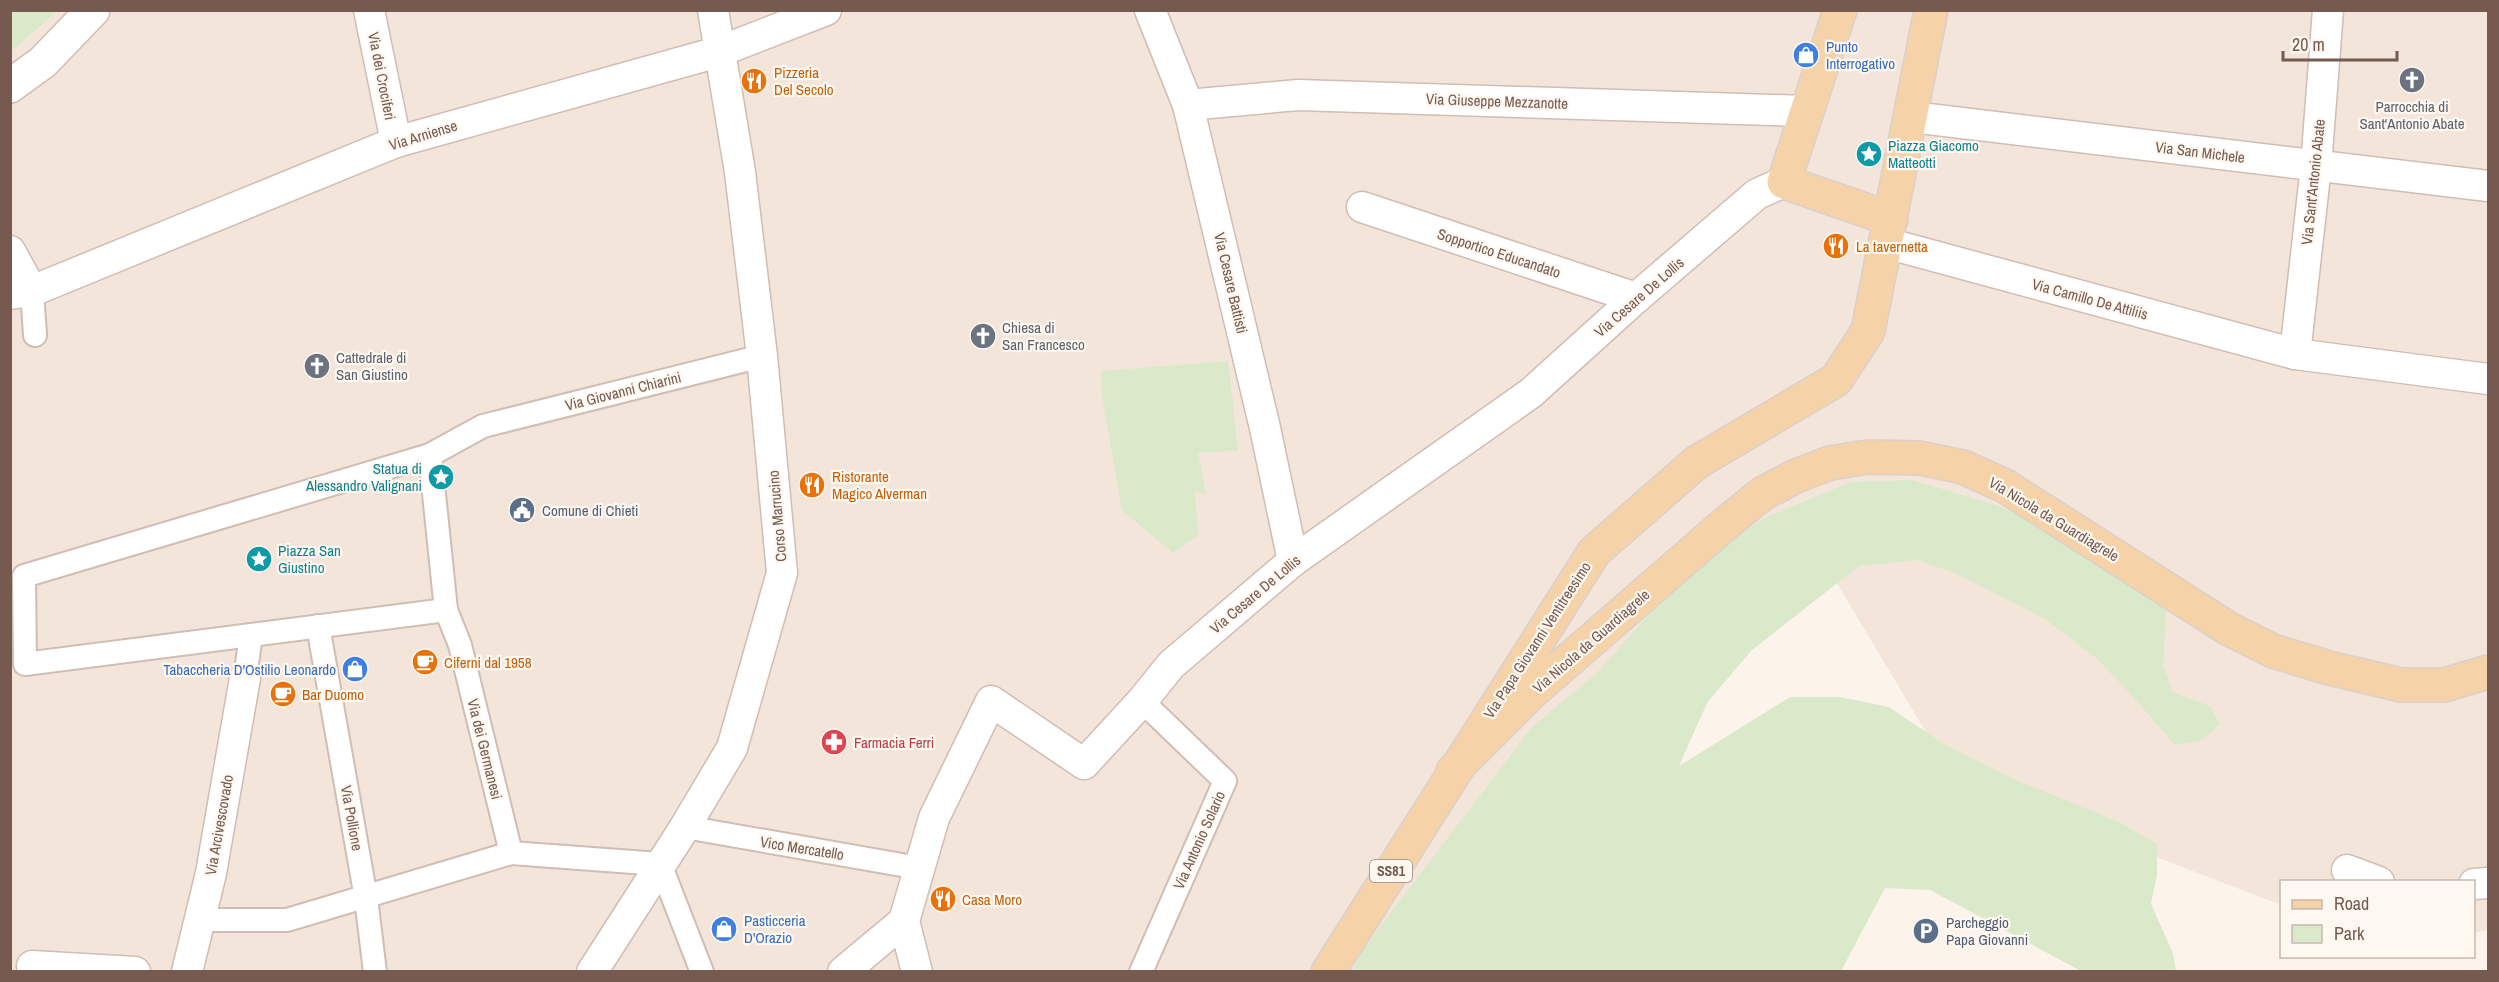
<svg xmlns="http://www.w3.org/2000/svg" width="2499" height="982" font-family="'Archivo Narrow',sans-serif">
<rect width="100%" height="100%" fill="#fcf4eb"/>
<polygon fill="#f3e5da" points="10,11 2488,11 2488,930 2474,933 2474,882 2282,882 2281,905 1954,779 1829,570 1487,845 1496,971 11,971"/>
<g fill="#d9e9c9">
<polygon points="11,10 57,10 57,11 11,51"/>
<polygon points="1228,361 1238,451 1198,452 1206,494 1195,492 1198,535 1173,553 1122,510 1101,390 1101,371"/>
<polygon points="1911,480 1999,506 2070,542 2166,610 2163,665 2172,692 2210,706 2220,724 2202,740 2175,745 2131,694 2095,657 2045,619 1959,575 1918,560 1859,566 1751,651 1707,703 1679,766 1790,697 1840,697 1889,707 1945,745 2011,778 2121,823 2157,844 2157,875 2151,904 2173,953 2176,971 2081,971 1930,890 1885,888 1841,971 1352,972 1362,951 1531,728 1595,675 1692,567 1764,518 1851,482"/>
</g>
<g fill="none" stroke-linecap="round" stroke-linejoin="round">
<defs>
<g id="pedestrian">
<polyline points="32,291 35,335"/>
<polyline points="446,610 25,664 24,576 430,455 483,426 762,356"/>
<polyline points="318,626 366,898 375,972"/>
<polyline points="245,678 251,635"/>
<polyline points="685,827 919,868"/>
<polyline points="511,853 660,864 702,972"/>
<polyline points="201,920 287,920 511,853 460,645 446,610 430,455"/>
<polyline points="1141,972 1225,781 1142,701"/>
</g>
<g id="minor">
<polyline points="369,10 396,142"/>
<polyline points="1150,10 1188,105 1265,428 1293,561"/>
<polyline points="1188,105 1298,95 1806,111"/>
<polyline points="1912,117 2488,186"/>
<polyline points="1362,207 1636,298"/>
<polyline points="1886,243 2295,354 2488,379"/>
<polyline points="10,251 32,291"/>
<polyline points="10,294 32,291 396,142 718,52 826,10"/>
<polyline points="2295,354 2316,166 2328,10"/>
<polyline points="2347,870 2379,882"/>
<polyline points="2474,884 2488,883"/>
<polyline points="904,921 917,972"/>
<polyline points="32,966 135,972"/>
<polyline points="187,972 211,873 245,678"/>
<polyline points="592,972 685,827 732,748 782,573 762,356 740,172 713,10"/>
<polyline points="843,972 904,921 934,818 991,701 1084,764 1142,701 1171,665 1293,561 1531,393 1636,298 1757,194 1784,182"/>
</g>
<polyline id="tertiary" points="10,86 43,62 93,10"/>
<g id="primary">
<polyline points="1840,10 1784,182 1891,219"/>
<polyline points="1453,771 1532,692 1725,524 1762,494 1796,476 1830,463 1868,457 1920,458 1963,467 2005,486 2229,629 2273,651 2329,668 2401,685 2444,685 2488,672"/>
<polyline points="1328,972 1594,552 1697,462 1836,380 1868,331 1931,10"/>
</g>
</defs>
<use href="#pedestrian" stroke="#d0bdb3" stroke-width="26"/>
<use href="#minor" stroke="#d0bdb3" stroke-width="33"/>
<use href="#tertiary" stroke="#d0bdb3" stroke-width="36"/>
<use href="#primary" stroke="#d9d1ce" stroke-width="36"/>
<use href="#pedestrian" stroke="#fff" stroke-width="22"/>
<use href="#minor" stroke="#fff" stroke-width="30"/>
<use href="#tertiary" stroke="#fff" stroke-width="33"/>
<use href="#primary" stroke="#f6d2a8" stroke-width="33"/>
</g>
<defs>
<symbol id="shop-disc" viewBox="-11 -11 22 22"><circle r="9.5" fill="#3f7fe0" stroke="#fef8f1"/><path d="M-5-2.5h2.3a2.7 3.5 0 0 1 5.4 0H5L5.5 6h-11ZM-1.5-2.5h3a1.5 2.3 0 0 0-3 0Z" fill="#fff"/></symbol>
<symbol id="church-disc" viewBox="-11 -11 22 22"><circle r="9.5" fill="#6b7280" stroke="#fef8f1"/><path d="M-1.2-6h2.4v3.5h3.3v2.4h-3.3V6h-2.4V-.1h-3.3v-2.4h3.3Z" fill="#fff"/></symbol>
<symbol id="restaurant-disc" viewBox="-11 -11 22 22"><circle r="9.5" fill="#e8710a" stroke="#fef8f1"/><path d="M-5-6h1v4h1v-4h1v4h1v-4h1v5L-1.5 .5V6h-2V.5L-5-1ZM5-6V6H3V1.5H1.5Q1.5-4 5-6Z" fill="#fff"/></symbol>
<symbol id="sight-disc" viewBox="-11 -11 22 22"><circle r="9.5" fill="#0f9aa8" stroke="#fef8f1"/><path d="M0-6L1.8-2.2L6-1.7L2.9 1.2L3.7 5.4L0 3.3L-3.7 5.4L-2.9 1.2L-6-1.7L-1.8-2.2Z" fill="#fff"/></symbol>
<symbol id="civic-disc" viewBox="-11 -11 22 22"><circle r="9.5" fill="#5c6f8a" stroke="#fef8f1"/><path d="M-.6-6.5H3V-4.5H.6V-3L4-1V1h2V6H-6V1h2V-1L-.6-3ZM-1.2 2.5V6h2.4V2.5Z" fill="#fff"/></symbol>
<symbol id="cafe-disc" viewBox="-11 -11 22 22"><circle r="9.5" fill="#e8710a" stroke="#fef8f1"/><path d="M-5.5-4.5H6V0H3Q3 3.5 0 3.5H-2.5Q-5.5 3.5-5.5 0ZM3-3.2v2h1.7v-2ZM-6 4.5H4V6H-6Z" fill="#fff"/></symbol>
<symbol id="pharmacy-disc" viewBox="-11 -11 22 22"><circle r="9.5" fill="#e0444e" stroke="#fef8f1"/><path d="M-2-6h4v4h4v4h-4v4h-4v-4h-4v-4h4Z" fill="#fff"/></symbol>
<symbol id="parking-disc" viewBox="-11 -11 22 22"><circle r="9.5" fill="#5c6f8a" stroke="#fef8f1"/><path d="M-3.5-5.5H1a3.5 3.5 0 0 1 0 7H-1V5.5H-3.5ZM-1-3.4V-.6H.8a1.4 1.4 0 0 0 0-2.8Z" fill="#fff"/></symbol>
</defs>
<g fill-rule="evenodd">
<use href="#shop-disc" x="1791" y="40" width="30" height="30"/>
<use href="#church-disc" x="2397" y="65" width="30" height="30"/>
<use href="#restaurant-disc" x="739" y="66" width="30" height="30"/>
<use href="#sight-disc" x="1854" y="139" width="30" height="30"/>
<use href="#restaurant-disc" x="1821" y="231" width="30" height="30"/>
<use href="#church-disc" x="968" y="321" width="30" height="30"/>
<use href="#church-disc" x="302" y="351" width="30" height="30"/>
<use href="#sight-disc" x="426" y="462" width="30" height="30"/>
<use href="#restaurant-disc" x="797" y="470" width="30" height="30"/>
<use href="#civic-disc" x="507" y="495" width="30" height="30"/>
<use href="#sight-disc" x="244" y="544" width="30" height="30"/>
<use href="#cafe-disc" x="410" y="647" width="30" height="30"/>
<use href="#shop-disc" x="340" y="654" width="30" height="30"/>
<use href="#cafe-disc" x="268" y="679" width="30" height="30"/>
<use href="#pharmacy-disc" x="819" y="727" width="30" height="30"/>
<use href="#restaurant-disc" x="928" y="884" width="30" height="30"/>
<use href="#shop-disc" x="709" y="914" width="30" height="30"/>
<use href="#parking-disc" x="1911" y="916" width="30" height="30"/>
</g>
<g text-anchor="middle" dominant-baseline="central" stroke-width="4.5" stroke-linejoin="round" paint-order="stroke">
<rect fill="#fef8f1" stroke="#9f8980" stroke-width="1.5" x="1370" y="860" width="42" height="22" rx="4.5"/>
<g font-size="14" font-weight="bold" fill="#76594f">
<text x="1391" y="871">SS81</text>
</g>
<g font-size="15" fill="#366cbe" stroke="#fef8f1" text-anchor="start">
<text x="1826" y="46">Punto<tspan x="1826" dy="17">Interrogativo</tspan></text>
<text x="336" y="669" text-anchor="end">Tabaccheria D'Ostilio Leonardo</text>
<text x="744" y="920">Pasticceria<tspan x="744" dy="17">D'Orazio</tspan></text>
</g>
<g font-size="15" fill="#c56008" stroke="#fef8f1" text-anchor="start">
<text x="774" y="72">Pizzeria<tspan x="774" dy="17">Del Secolo</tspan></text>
<text x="1856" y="246">La tavernetta</text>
<text x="832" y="476">Ristorante<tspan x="832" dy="17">Magico Alverman</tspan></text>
<text x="444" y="662">Ciferni dal 1958</text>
<text x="302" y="694">Bar Duomo</text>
<text x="962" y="899">Casa Moro</text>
</g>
<g font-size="15" fill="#76594f" stroke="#fef8f1">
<text transform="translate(382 76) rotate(79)">Via dei Crociferi</text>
<text transform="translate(1497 101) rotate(2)">Via Giuseppe Mezzanotte</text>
<text transform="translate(423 135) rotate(-17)">Via Arniense</text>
<text transform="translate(2200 152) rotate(7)">Via San Michele</text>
<text transform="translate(2313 182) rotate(-84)">Via Sant'Antonio Abate</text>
<text transform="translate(1499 253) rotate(18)">Sopportico Educandato</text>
<text transform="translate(1231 283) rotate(77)">Via Cesare Battisti</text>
<text transform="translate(1639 297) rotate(-41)">Via Cesare De Lollis</text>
<text transform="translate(2090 299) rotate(15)">Via Camillo De Attiliis</text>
<text transform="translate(623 391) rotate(-14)">Via Giovanni Chiarini</text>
<text transform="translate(777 516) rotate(-95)">Corso Marrucino</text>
<text transform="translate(2054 519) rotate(31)">Via Nicola da Guardiagrele</text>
<text transform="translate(1255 594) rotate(-40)">Via Cesare De Lollis</text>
<text transform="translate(1537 640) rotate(-57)">Via Papa Giovanni Ventitreesimo</text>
<text transform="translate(1591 641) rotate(-41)">Via Nicola da Guardiagrele</text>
<text transform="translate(485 749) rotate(76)">Via dei Germanesi</text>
<text transform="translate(352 818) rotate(80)">Via Pollione</text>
<text transform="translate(219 825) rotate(-80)">Via Arcivescovado</text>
<text transform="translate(1199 840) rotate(-66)">Via Antonio Solario</text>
<text transform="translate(802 848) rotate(9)">Vico Mercatello</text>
</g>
<g font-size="15" fill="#5b616d" stroke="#fef8f1" text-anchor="start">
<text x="2412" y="106" text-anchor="middle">Parrocchia di<tspan x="2412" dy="17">Sant'Antonio Abate</tspan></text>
<text x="1002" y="327">Chiesa di<tspan x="1002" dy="17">San Francesco</tspan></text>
<text x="336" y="357">Cattedrale di<tspan x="336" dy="17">San Giustino</tspan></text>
</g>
<g font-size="15" fill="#0d838f" stroke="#fef8f1" text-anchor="start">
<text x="1888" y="145">Piazza Giacomo<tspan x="1888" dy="17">Matteotti</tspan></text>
<text x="422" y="468" text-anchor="end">Statua di<tspan x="422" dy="17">Alessandro Valignani</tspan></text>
<text x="278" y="550">Piazza San<tspan x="278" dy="17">Giustino</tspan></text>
</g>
<g font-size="15" fill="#4e5e75" stroke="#fef8f1" text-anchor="start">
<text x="542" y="510">Comune di Chieti</text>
<text x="1946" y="922">Parcheggio<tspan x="1946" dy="17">Papa Giovanni</tspan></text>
</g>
<g font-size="15" fill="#be3a42" stroke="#fef8f1" text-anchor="start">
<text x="854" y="742">Farmacia Ferri</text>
</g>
</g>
<rect width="2499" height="982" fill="none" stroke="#76594f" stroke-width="24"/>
<rect x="2280" y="880" width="195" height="78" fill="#fef8f1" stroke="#c8b8b0" stroke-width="1.5"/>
<rect x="2292" y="900" width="30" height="9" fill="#f6d2a8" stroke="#c8b8b0" stroke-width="1.5"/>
<text x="2334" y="910" font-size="18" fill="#76594f">Road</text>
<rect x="2292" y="925" width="30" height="18" fill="#d9e9c9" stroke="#c8b8b0" stroke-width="1.5"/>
<text x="2334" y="940" font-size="18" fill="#76594f">Park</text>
<path d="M2283 51v9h114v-9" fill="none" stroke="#76594f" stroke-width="3"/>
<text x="2292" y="51" font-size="18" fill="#76594f" stroke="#fef8f1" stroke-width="4.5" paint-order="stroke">20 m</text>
</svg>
